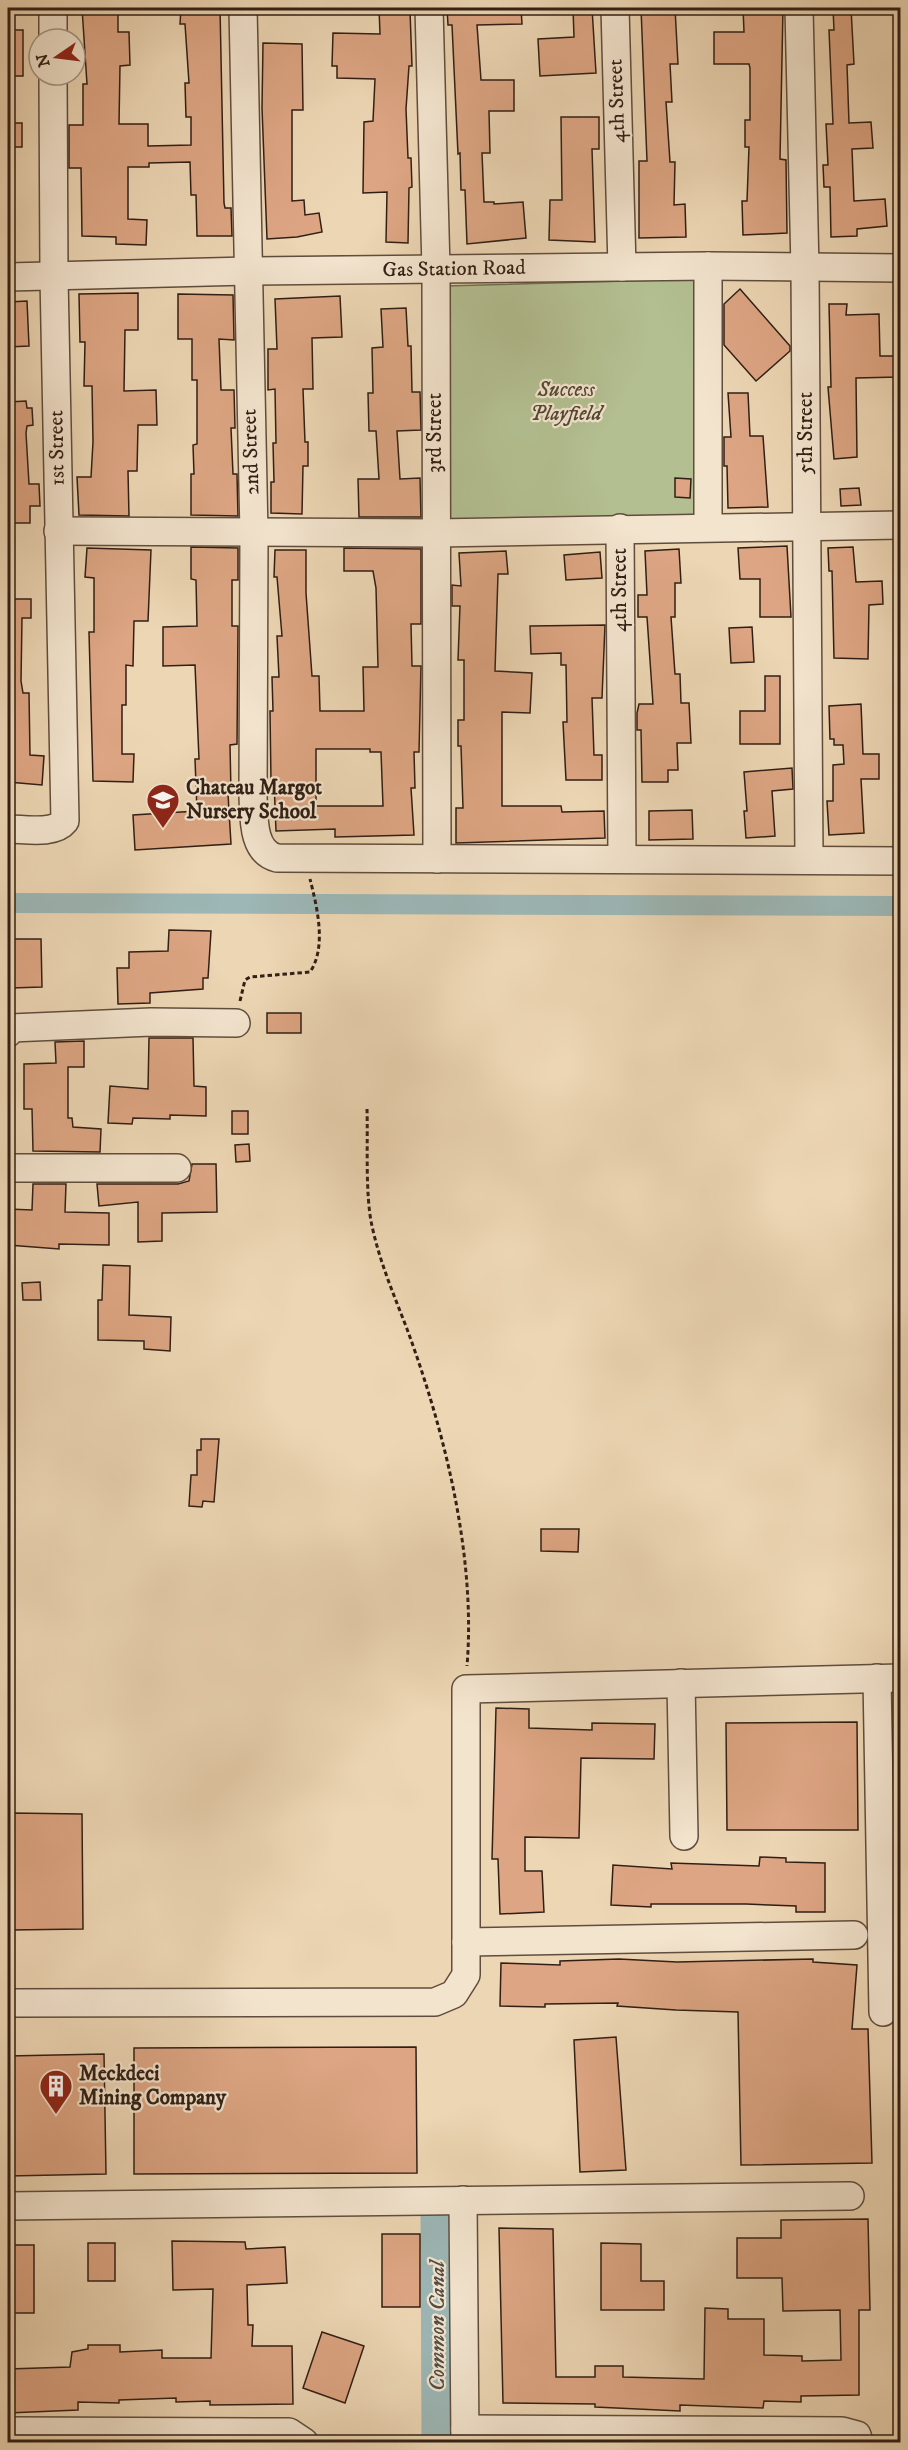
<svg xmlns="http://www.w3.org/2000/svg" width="908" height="2450" font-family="'IM FELL DW Pica',serif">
<rect width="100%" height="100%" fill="#edd6b4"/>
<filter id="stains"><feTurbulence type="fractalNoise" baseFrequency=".00333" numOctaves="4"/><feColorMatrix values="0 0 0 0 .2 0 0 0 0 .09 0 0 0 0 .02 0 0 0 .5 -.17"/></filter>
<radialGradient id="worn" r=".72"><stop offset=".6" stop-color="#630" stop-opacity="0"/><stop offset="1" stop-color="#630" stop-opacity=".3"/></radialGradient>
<polygon fill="#b3bf91" stroke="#726f53" stroke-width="1.5" points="697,279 701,518 449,523 445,286"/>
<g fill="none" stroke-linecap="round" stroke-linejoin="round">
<polyline stroke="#9cb7b6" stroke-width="20" points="8,903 900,906"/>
<polyline stroke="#9cb7b6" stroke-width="33" points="437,2209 438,2442"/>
</g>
<g fill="#dda583" stroke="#311f15" stroke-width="1.5" fill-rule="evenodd">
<polygon points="82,8 118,8 118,32 129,32 130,65 120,66 119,124 148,124 148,146 191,145 191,117 186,117 185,83 189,83 185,24 180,24 181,8 220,8 224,203 225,208 231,208 232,236 197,236 196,195 191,195 190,162 149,163 149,167 128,167 128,219 147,220 146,245 116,244 116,237 82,236 81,168 69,168 69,125 83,125 83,84 87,84"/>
<polygon points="379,8 403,8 404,12 410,11 412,66 409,66 406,109 408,158 411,158 412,187 409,188 408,243 386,242 387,192 363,193 364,122 373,121 375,79 337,78 337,66 332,66 333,33 380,34"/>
<polygon points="447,8 521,8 522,24 477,25 481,80 514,80 514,111 489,111 490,153 482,153 484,202 494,202 494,204 523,202 526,238 467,244 465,190 461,190 460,153 458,154 452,25 448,25"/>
<polygon points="573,8 592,8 596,73 540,76 538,39 574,37"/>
<polygon points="641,8 675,8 678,64 670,64 672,102 666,102 670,162 675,162 674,205 685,204 686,237 639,238 639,161 647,161"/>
<polygon points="743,8 783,8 780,159 786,160 787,233 743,235 742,201 747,201 749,147 745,147 745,120 750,120 750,68 749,64 714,64 714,32 744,32"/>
<polygon points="833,8 851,8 854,64 847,65 849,123 871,122 873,148 852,149 854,201 885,199 887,226 857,229 857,236 831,237 830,187 824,187 823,165 828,165 826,124 833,124 829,30 834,30"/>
<rect x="8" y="30" width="15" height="46"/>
<polygon points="263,43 302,44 303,110 292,110 292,201 304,200 305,215 319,213 322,232 297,237 267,239 262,108"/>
<polygon points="561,117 599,117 599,149 592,149 595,242 549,240 550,200 562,200"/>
<rect x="8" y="123" width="14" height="24"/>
<polygon points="740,289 790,346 790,351 756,381 724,345 724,304"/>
<polygon points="138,293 138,330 125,330 124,391 156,390 157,425 138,425 137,471 128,471 129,516 79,515 77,477 91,477 93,442 92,386 84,386 85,342 80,342 79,294"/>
<polygon points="178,294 233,295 234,340 219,339 221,390 234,390 235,428 231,428 233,474 237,474 238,516 191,515 191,474 194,474 193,445 197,444 197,380 192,380 192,339 178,339"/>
<polygon points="340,296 342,337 312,338 313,389 303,389 305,442 308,442 308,466 303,466 302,514 271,513 271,482 274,482 273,443 276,443 275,389 268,390 268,349 277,349 275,299"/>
<polygon points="27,301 29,346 8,347 8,302"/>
<polygon points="829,304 847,304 846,315 879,314 880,356 898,356 898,377 856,378 857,457 834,459 828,387 831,387"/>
<polygon points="406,308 408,346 411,346 412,392 420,392 421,430 397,431 400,479 420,478 421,517 359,517 358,479 379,479 376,431 369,431 368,393 373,393 372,348 383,347 381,309"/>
<polygon points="728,393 748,393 750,436 763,436 768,507 728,508 727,466 724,466 724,437 731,437"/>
<polygon points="26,401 27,408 32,408 33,425 27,426 26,433 29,484 39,484 40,506 30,506 30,523 8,523 8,402"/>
<polygon points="675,478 691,479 690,498 675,497"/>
<polygon points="859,488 861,505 841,506 840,489"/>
<polygon points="787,546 791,617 760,617 760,579 740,579 738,548"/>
<polygon points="191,547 238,548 238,580 232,580 232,626 238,626 237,744 230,745 231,793 228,794 231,844 135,850 133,815 197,811 195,759 199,759 195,665 163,666 163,627 197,626 196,580 191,579"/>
<polygon points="853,547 856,582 882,581 883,604 869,605 868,659 834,658 832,571 829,571 828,548"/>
<polygon points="87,548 151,550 148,621 134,621 133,666 126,665 126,705 122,705 122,754 134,754 133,782 93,781 89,632 94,632 94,578 85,577"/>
<path d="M344,548L421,549V624H411L412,666H421L419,752H414L415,788H411L414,835L335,837V829L276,831L274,782H271L270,711H273L272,677H279L277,636H282L277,577H274L275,550H306V593L312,676H319L320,711H364L363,667H378L376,588L373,571H344ZM316,749H370V752H381L383,806H316Z"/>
<polygon points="679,549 681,583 675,583 675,617 671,617 675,674 680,674 681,703 689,703 691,743 677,743 678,770 668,770 668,782 642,782 641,730 637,730 637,713 639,704 653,704 647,617 638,617 638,595 647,595 645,551"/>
<polygon points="506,551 508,574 498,574 495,671 532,673 530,713 502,712 502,806 561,806 562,812 604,811 605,838 456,843 456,808 463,808 461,746 458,746 458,720 464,720 464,660 458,660 460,606 452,606 452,585 461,586 459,553"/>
<polygon points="600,552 602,578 566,580 564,555"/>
<polygon points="8,599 31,599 31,618 22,618 21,681 23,693 29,693 30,755 44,756 42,785 8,782"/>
<polygon points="605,625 602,698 592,698 594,755 602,755 602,780 566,780 563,722 567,722 566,665 561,665 561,653 531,654 530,626"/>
<polygon points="752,627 754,662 731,663 729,628"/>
<polygon points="765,676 780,676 780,744 740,744 740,711 765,711"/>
<polygon points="861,704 863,754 879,754 879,779 861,779 864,833 829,835 827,801 833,801 833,765 844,764 843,745 834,745 834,739 830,739 829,706"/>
<polygon points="792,768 793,789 772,791 775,836 746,838 744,811 747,811 744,772"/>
<polygon points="692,810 693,839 649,840 649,811"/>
<polygon points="169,930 211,931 208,978 203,978 203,989 150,993 150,1003 118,1004 117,968 129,968 129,952 168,951"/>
<polygon points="10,939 41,939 42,987 11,988"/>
<rect x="267" y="1013" width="34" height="20"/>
<polygon points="149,1038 193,1038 194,1086 206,1087 206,1116 170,1115 170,1119 133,1118 132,1124 108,1123 110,1086 148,1089"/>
<polygon points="84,1041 84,1067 68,1067 68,1118 72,1118 73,1127 101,1129 100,1152 33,1151 32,1109 24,1109 24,1064 56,1063 55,1042"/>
<rect x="232" y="1111" width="16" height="23"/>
<polygon points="249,1144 250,1161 236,1162 235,1145"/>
<polygon points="192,1164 216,1164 217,1212 162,1213 162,1241 138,1242 138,1202 99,1206 97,1184 178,1184 189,1181"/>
<polygon points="33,1184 66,1184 65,1212 109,1213 109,1245 59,1244 59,1249 8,1245 8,1209 32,1210"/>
<polygon points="103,1265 130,1266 129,1315 171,1317 170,1351 144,1349 144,1341 98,1340 98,1300 102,1300"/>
<polygon points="40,1282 41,1300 23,1300 22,1283"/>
<polygon points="201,1439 219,1439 214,1502 203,1501 202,1507 189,1506 191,1475 197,1475 197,1450 201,1450"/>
<polygon points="541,1529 579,1529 578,1552 541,1551"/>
<polygon points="496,1708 529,1709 529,1728 592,1730 592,1723 655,1724 654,1759 581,1758 579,1838 525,1837 525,1871 542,1871 544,1912 500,1914 498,1859 492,1859"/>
<polygon points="857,1722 858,1830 727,1830 726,1723"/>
<polygon points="11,1813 82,1814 83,1929 11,1930"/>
<polygon points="760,1857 786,1858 786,1862 825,1863 825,1912 796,1912 796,1906 746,1904 651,1904 651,1907 611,1905 613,1865 672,1869 671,1863 759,1866"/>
<polygon points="619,1959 677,1962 813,1959 813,1962 857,1965 852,2029 868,2029 872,2163 741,2165 738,2012 676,2010 617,2006 618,2003 545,2004 545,2007 500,2006 501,1963 560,1965 560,1961"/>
<polygon points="616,2037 626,2170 580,2172 574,2040"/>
<polygon points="416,2047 417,2173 134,2174 134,2048"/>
<polygon points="104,2054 106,2174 8,2176 8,2056"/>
<polygon points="868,2219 870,2310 859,2310 859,2395 801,2396 801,2402 764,2401 763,2408 680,2405 680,2411 595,2407 595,2404 503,2403 499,2228 553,2229 556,2377 595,2377 595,2366 623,2366 623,2377 704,2379 705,2308 728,2309 728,2319 764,2319 764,2355 802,2356 802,2361 841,2360 840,2310 783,2311 782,2278 737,2278 737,2238 781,2238 781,2220"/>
<rect x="382" y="2234" width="38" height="73"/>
<polygon points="172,2241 245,2242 246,2249 285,2247 287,2283 247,2285 248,2325 253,2325 252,2346 292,2346 293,2404 210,2405 210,2401 176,2402 176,2398 119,2400 119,2403 78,2402 78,2410 8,2413 8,2369 70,2367 72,2352 88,2349 88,2345 120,2345 120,2352 162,2350 162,2358 211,2358 213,2289 173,2290"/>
<rect x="88" y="2243" width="27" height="38"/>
<polygon points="601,2243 641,2244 641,2281 664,2281 664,2310 601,2310"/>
<rect x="8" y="2245" width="26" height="68"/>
<polygon points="322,2332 364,2346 345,2403 303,2388"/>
</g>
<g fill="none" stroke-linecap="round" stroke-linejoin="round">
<defs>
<g id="minor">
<polyline points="53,8 53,39"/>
<path d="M243,8L254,534L253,796C254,817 252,852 277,858L900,861"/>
<polyline points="429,8 436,269 437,859"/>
<polyline points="615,8 622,267"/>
<polyline points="799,8 805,269 809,859"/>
<polyline points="708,266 708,527"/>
<polyline points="8,277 248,271 708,266 900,268"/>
<polyline points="620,528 622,858"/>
<polyline points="58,531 436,533 900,525"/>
<path d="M8,829C25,829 54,835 65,821L54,277L53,75"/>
<polyline points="8,1033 11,1028 151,1022 236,1023"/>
<polyline points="8,1168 177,1168"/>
<polyline points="877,1678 883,2012"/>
<polyline points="681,1683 684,1836"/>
<polyline points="466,1942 854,1935"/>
<polyline points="8,2003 435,2002 454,1994 466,1975 466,1689 900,1678"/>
<polyline points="463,2200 465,2442"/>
<polyline points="8,2206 850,2196"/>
<polyline points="465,2429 842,2431 857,2435 859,2442"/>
<polyline points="8,2431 289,2432 304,2442"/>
</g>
</defs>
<use href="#minor" stroke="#604d3d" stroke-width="30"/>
<g stroke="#311f15" stroke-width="3" stroke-dasharray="4.5 3" stroke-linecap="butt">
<path d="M240,1001L245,980L250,977L310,972C327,947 317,907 310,879"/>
<path d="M367,1109C368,1142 365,1195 372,1226C380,1263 394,1295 407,1329C445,1432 476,1557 467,1666"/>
</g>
<use href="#minor" stroke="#f3e4ce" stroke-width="27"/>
</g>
<defs>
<symbol id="school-pin" viewBox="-11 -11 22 30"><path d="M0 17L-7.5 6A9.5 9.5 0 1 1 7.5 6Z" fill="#8f2418" stroke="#f3e4ce"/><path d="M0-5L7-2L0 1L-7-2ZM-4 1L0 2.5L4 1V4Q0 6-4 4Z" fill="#fff"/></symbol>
<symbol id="building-pin" viewBox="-11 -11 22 30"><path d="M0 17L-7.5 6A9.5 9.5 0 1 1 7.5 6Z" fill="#8f2418" stroke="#f3e4ce"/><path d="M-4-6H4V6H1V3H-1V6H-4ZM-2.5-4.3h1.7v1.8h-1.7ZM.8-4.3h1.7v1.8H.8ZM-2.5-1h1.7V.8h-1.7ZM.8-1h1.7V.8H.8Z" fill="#fff"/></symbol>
</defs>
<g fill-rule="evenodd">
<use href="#school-pin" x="144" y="781" width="38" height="52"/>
<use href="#building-pin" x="37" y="2067" width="38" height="52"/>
</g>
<g text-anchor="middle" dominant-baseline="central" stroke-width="4.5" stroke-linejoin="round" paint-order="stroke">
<g font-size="21" fill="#311f15" stroke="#f3e4ce">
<text transform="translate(617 101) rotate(-92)">4th Street</text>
<text transform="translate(454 269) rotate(-1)">Gas Station Road</text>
<text transform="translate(435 433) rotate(-90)">3rd Street</text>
<text transform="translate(806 433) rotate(-90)">5th Street</text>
<text transform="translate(57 448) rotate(-91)">1st Street</text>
<text transform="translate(251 452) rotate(-92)">2nd Street</text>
<text transform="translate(620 590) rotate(-90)">4th Street</text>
</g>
<g font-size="21" font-style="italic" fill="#524734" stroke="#f3e4ce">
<text x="566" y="390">Success<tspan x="566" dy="24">Playfield</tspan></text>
</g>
<g font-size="21" font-weight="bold" fill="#311f15" stroke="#f3e4ce" text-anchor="start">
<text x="186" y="788">Chateau Margot<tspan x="186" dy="24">Nursery School</tspan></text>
<text x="79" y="2074">Meckdeci<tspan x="79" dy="24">Mining Company</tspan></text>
</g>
<g font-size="22" font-style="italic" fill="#514d45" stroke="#f3e4ce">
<text transform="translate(437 2326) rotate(-90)">Common Canal</text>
</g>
</g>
<rect width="908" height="2450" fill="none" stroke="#edd6b4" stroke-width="30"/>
<rect x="9" y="9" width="890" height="2432" fill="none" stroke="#311f15" stroke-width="3"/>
<rect x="15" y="15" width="878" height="2420" fill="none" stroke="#311f15" stroke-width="1.5"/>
<g transform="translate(57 57) rotate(256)"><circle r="28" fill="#f3e4ce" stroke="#a59584" stroke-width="1.5"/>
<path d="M0-4.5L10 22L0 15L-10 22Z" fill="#8f2418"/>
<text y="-9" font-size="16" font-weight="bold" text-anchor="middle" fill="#311f15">N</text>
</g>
<rect width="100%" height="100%" filter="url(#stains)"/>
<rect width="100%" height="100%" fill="url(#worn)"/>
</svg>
